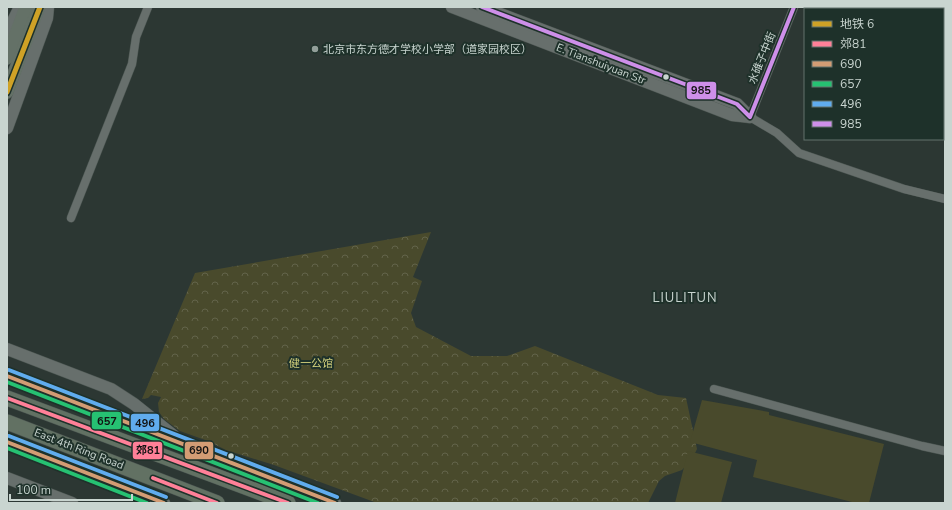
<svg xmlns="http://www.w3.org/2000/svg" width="952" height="510" font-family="'Nunito Sans','Noto Sans SC',sans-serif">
<defs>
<pattern id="forest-crowns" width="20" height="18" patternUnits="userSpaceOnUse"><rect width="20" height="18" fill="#494a2c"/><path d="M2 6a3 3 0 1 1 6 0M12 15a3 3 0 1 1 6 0" fill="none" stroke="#62634a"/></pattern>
</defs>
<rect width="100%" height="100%" fill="#2c3733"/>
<polygon fill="url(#forest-crowns)" points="431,232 413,277 422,281 411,313 416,327 471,356 507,356 535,346 658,395 686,398 697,449 692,459 682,470 665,476 659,481 648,503 377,503 274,465 226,450 208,441 180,431 164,419 159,412 158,403 161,397 151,395 148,398 142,399 195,273"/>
<g fill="#494a2c">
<polygon points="702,400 769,412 769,415 884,444 869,503 856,503 753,477 757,460 690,442"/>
<polygon points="688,451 732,462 721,503 675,503"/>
</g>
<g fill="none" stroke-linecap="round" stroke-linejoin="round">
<defs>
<g id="street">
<polyline points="794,7 750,117 777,133 799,153 904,189 945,199"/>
<polyline points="71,218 132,64 136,37 148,7"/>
<polyline points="714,389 922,446 945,451"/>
</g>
<g id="secondary">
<polyline points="452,7 732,115 750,117"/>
<polyline points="482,7 737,104 750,117"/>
<polyline points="7,33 20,7"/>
<polyline points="7,128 47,18 48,7"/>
<polyline points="7,349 111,389 134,404 174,436"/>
<polyline points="7,376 182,443 243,468"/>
<polyline points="7,442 164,503"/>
<polyline points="260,474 335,503"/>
<polyline points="7,478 72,503"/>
</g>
<g id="primary">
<polyline points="7,58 26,7"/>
<polyline points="7,92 39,7"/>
</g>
<g id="highway">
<polyline points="7,398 288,503"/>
<polyline points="7,422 217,503"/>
<polyline points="235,465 284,494"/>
</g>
</defs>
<use href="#street" stroke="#4b5551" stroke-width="9"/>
<use href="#secondary" stroke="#4b5551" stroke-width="13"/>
<use href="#primary" stroke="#4b5551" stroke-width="14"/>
<use href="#highway" stroke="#4b5551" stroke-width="16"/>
<use href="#street" stroke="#676f6c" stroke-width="8"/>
<use href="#secondary" stroke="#676f6c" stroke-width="12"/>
<use href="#primary" stroke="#647167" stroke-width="13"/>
<use href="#highway" stroke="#627163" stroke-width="15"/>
<defs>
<g id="bus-1">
<polyline points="7,398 288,503"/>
<polyline points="153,478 217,503"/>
</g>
<g id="bus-2">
<polyline points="7,376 335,503"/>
<polyline points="7,442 164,503"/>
</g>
<g id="bus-3">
<polyline points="7,382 318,503"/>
<polyline points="7,448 147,503"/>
</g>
<g id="bus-4">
<polyline points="9,370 337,497"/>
<polyline points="9,436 166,497"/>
</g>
<polyline id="bus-5" points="482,7 737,104 750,117 794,7"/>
</defs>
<use href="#bus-1" stroke="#1e312a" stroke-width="7"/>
<use href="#bus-2" stroke="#1e312a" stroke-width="7"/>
<use href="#bus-3" stroke="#1e312a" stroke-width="7"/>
<use href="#bus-4" stroke="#1e312a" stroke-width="7"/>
<use href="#bus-5" stroke="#1e312a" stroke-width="7"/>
<use href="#bus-1" stroke="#ff8098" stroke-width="4"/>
<use href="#bus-2" stroke="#d39c74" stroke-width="4"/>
<use href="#bus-3" stroke="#26c172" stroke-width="4"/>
<use href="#bus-4" stroke="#60acee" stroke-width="4"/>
<use href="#bus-5" stroke="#ce8fe9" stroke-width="4"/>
<defs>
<polyline id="metro-1" points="7,92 40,7"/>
</defs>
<use href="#metro-1" stroke="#1e312a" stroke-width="8"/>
<use href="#metro-1" stroke="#cfa226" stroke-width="5"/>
</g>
<circle fill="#929e99" stroke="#1e312a" stroke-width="1.5" cx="315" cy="49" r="4"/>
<g fill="#c9d5d0" stroke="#1e312a" stroke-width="1.5">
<circle cx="666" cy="77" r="3.5"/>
<circle cx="231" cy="456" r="3.5"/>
</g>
<g text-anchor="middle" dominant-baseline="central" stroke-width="4" stroke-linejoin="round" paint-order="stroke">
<g font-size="11" fill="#c9d5d0" stroke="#1e312a" text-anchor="start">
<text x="323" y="49">北京市东方德才学校小学部（道家园校区）</text>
</g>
<g font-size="11" fill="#c9d5d0" stroke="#1e312a">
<text transform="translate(762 58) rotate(-68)">水碓子中街</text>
<text transform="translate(601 64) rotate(21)">E. Tianshuiyuan Str</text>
<text transform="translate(79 449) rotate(21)">East 4th Ring Road</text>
</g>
<g font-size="11" fill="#d3d17c" stroke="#1e312a">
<text x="311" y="363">健一公馆</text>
</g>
<g font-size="13" letter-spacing="1" fill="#c9d5d0" stroke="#1e312a">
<text x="685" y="298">LIULITUN</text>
</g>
</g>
<g stroke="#1e312a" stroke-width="1.5">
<rect x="686" y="81" width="31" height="19" rx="4" fill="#ce8fe9"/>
<rect x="91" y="411" width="31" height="19" rx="4" fill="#26c172"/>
<rect x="130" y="413" width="30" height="19" rx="4" fill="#60acee"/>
<rect x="184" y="441" width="30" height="19" rx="4" fill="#d39c74"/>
<rect x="132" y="441" width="31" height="19" rx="4" fill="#ff8098"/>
</g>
<g font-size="11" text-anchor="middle" font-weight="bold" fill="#111">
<text x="701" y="94">985</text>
<text x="107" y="425">657</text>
<text x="145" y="427">496</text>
<text x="199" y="454">690</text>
<text x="148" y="454">郊81</text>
</g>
<rect width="952" height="510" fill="none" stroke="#c9d5d0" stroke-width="16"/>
<rect x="804" y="8" width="140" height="132" fill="#1e312a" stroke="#62736c"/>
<rect x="812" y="21" width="20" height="6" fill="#cfa226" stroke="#62736c"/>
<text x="840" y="28" font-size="12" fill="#c9d5d0">地铁 6</text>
<rect x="812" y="41" width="20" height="6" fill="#ff8098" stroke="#62736c"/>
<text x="840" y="48" font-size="12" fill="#c9d5d0">郊81</text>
<rect x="812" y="61" width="20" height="6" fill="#d39c74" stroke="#62736c"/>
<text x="840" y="68" font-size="12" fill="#c9d5d0">690</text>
<rect x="812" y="81" width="20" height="6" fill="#26c172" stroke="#62736c"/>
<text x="840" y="88" font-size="12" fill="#c9d5d0">657</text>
<rect x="812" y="101" width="20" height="6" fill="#60acee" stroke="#62736c"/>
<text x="840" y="108" font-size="12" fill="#c9d5d0">496</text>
<rect x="812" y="121" width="20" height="6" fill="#ce8fe9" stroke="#62736c"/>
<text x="840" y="128" font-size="12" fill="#c9d5d0">985</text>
<path d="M10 494v6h122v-6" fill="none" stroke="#c9d5d0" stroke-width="2"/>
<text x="16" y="494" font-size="12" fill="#c9d5d0" stroke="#1e312a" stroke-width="3" paint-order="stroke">100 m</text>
</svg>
